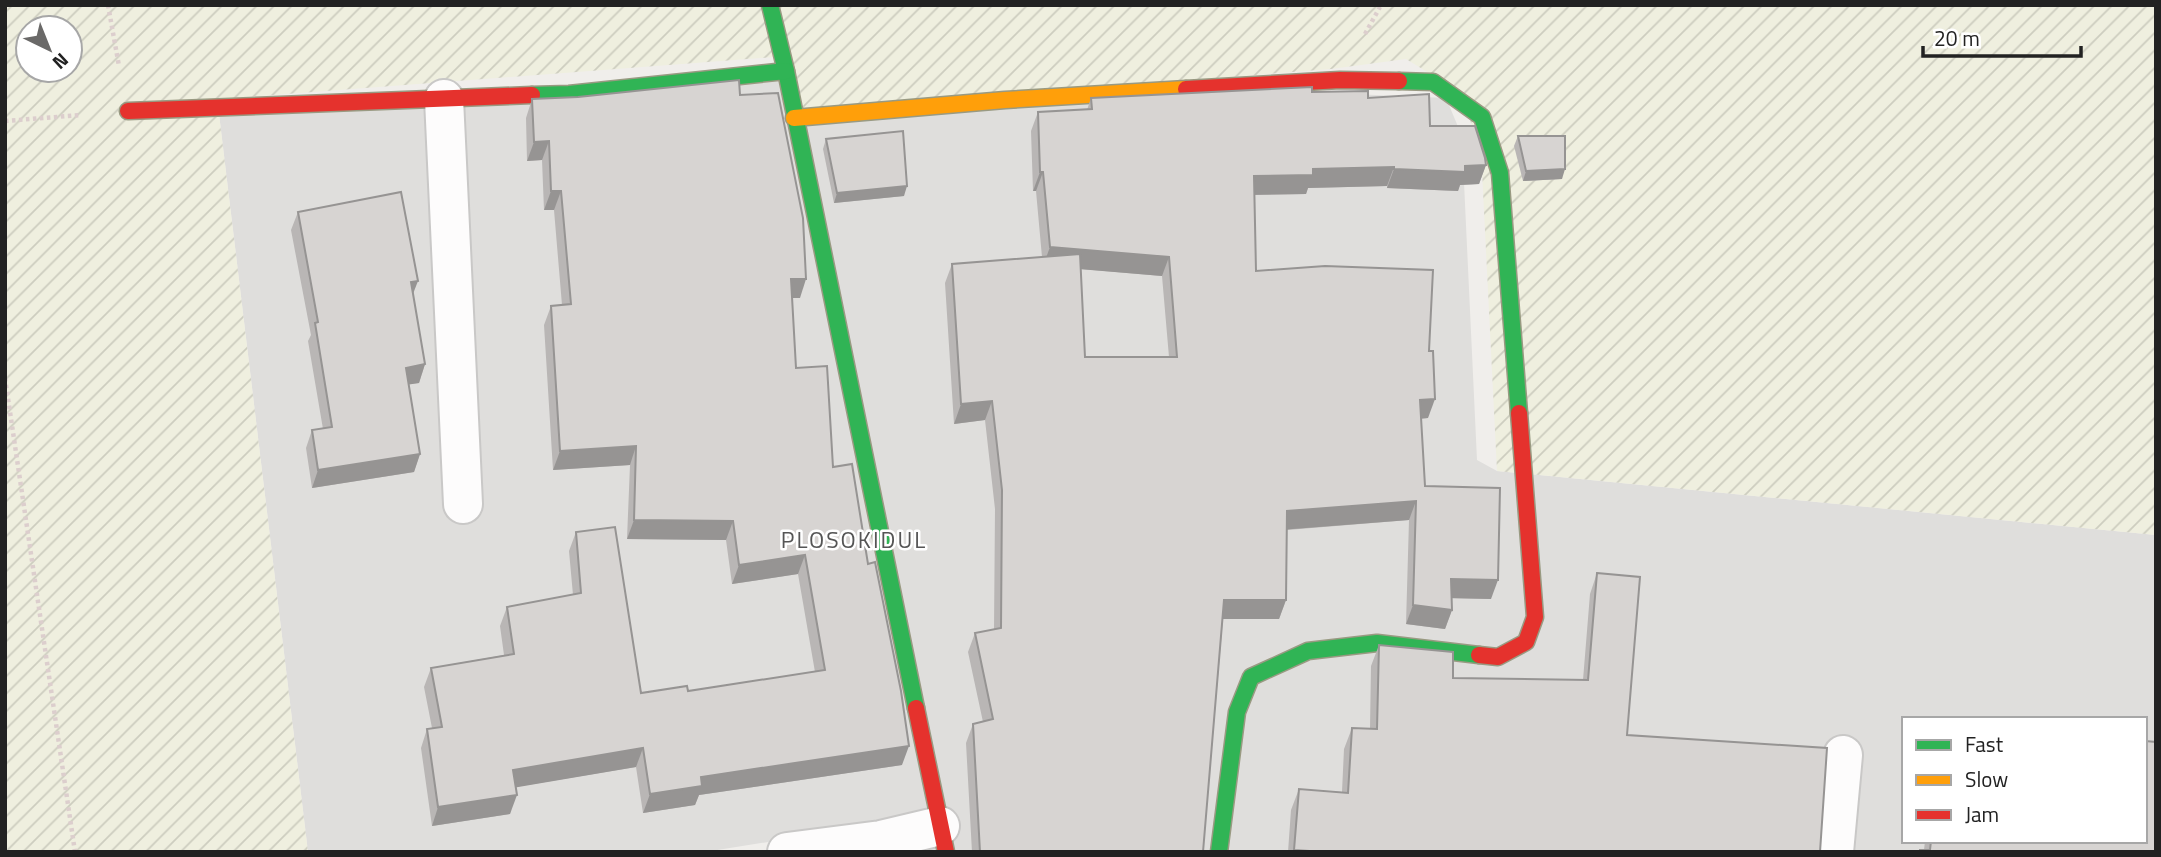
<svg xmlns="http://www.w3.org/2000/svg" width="2161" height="857" font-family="'Titillium Web',sans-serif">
<defs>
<pattern id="farmland-furrows" width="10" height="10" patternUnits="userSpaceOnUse" patternTransform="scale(1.75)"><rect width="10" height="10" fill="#efefdf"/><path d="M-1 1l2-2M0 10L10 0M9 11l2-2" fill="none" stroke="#cdcdbf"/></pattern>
</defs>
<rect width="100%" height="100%" fill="#f0eeeb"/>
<path fill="#dfdedc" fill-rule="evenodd" d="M759,69L1446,98L1459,129L1463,161L1477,460L1497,471L2156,535V852H925L918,818L705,852H308L219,114ZM1904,719H2145V841H1904Z"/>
<path fill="url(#farmland-furrows)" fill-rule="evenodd" d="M5,5H2156V535L1497,471L1481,151L1460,92L1406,59L1331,69L785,112L774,57L221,99L219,114L308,852H5ZM28,28H70V70H28Z"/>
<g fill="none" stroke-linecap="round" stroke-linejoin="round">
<defs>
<g id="street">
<polyline points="444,99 463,504"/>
<polyline points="787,852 881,840 940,826"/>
<polyline points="1834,852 1843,755"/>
</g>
<g id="fast">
<polyline points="770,5 786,71 916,708"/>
<polyline points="1399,81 1433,82 1482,117 1500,173 1519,413"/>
<polyline points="532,95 569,94 786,71"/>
<polyline points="1219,852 1237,712 1251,677 1308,651 1377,643 1479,655"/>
</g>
<polyline id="slow" points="794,118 1005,100 1186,89"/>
<g id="jam">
<polyline points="1186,89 1340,80 1399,81"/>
<polyline points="128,111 532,95"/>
<polyline points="1479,655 1498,657 1526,642 1535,617 1519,413"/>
<polyline points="916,708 946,852"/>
</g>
</defs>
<use href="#street" stroke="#c9c8c7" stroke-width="42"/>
<use href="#fast" stroke="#999a82" stroke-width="19"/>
<use href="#slow" stroke="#999a82" stroke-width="19"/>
<use href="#jam" stroke="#999a82" stroke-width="19"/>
<g stroke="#dccecd" stroke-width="4.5" stroke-dasharray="3.5 3.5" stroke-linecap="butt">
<polyline points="108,5 119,66"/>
<polyline points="1365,34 1380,7 1383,5"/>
<polyline points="5,121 81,115"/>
<polyline points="5,378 75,852"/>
</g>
<use href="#street" stroke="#fdfcfc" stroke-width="38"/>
<use href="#fast" stroke="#30b455" stroke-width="16"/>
<use href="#slow" stroke="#ff9f0a" stroke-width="16"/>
<use href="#jam" stroke="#e5322d" stroke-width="16"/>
</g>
<g fill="#b9b6b5" fill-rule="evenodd">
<path d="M1312,92L1368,98L1430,126L1486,165L1479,184L1460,185L1458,191L1387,188V186L1308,188L1306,194L1254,195L1256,271L1429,351L1428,418L1421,419L1425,486L1491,599L1452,598V610L1445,629L1406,624L1409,520L1287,530L1286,600L1279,619H1223L1203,852H972L966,743L973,724L983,722L968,652L975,633L994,629L995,509L985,420L954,424L945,283L952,264L1042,257L1036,191H1033L1031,131L1038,112L1087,110L1091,98ZM1081,269L1162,276L1169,357H1085Z"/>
<polygon points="740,95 800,298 792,298 796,368 833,467 868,564 902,765 699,795 695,805 643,813 636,767 515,787 510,814 432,826 421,748 427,729 432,728 424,687 431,668 504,655 500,626 507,607 573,595 569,551 576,532 641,693 688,691 815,672 798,574 732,584 726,540 627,539 630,465 553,470 544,325 551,306 562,305 554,210 544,210 542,160 527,161 526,118 532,99"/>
<polygon points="1518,136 1562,179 1523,181 1514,146"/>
<polygon points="826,139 904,196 834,203 823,149"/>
<polygon points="298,212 413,294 425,364 419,383 409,384 420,454 414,472 312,488 306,448 312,430 323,429 308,341 311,335 291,230"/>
<polygon points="1597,573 1627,735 1820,852 1288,852 1291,810 1299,789 1342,792 1344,749 1352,728 1370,729 1371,666 1379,645 1453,678 1583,680 1590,594"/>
<polygon points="1925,841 2145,841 2156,852 1920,852 1920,850 1924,850"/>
</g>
<g fill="#969493">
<polygon points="549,141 542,160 527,161 534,142"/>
<polygon points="1486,165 1479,184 1460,185 1458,191 1387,188 1394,169"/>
<polygon points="1394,167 1387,186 1308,188 1306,194 1247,195 1254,176 1313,169"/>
<polygon points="1565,169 1562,179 1523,181 1526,171"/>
<polygon points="1040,172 1043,172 1036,191 1033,191"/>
<polygon points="907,186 904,196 834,203 837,193"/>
<polygon points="551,191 561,191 554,210 544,210"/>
<polygon points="1050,247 1169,257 1162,276 1043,266"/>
<polygon points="791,279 806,279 800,298 784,298"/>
<polygon points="418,281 411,299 411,282"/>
<polygon points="425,364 419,383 399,386 406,368"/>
<polygon points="1435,399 1428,418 1413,419 1420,400"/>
<polygon points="992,401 985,420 954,424 961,404"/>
<polygon points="636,446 630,465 553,470 560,451"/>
<polygon points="420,454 414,472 312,488 318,470"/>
<polygon points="1416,501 1409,520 1280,530 1287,511"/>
<polygon points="634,520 733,521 726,540 627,539"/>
<polygon points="805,555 798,574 732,584 739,565"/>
<polygon points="1451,579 1498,580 1491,599 1444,598"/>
<polygon points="1224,600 1286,600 1279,619 1217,619"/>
<polygon points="1413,605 1452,610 1445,629 1406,624"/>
<polygon points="909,746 902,765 699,795 695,805 643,813 650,794 701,777"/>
<polygon points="643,748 636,767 506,789 513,770"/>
<polygon points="517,795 510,814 432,826 438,807"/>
</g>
<g fill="#d7d4d2" stroke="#969493" stroke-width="2">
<polygon points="739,80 740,95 778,93 803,218 806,279 791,279 796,368 827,366 833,467 852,464 868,564 875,562 901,691 909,746 701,777 702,786 650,794 643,748 513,770 517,795 438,807 427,729 442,727 431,668 514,654 507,607 581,593 576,532 615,527 641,693 687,686 688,691 825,670 805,555 739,565 733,521 634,520 636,446 560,451 551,306 571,304 561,191 551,191 549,141 534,142 532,99 578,97"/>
<polygon points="1312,87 1312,92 1368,91 1368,98 1429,94 1430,126 1475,126 1485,158 1486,165 1465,166 1465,172 1394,169 1394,167 1313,169 1313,175 1254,176 1256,271 1325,266 1433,270 1429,351 1433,351 1435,399 1420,400 1425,486 1500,488 1498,580 1451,579 1452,610 1413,605 1416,501 1287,511 1286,600 1224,600 1203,852 980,852 973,724 993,719 975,633 1001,628 1002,490 992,401 961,404 952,264 1080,254 1085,357 1177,357 1169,257 1050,247 1043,172 1040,172 1038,112 1092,109 1091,98"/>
<polygon points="903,131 907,186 837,193 826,139"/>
<polygon points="1518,136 1565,136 1565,169 1526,171"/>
<polygon points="401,192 418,281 411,282 425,364 406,368 420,454 318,470 312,430 332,427 315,323 318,322 298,212"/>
<polygon points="1597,573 1640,577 1627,735 1827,748 1820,852 1325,852 1294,850 1299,789 1348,793 1352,728 1377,729 1379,645 1453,652 1453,678 1588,680"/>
<polygon points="2145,741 2156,742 2156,852 1920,852 1920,850 1930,850 1931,841 2145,841"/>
</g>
<g text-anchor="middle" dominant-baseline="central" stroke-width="5" stroke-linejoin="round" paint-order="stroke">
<g font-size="23" letter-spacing="2" fill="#555" stroke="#fff">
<text x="854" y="539">PLOSOKIDUL</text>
</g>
</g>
<rect width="2161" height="857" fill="none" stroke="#222222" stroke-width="14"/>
<rect x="1902" y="717" width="245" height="126" fill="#ffffff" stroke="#a7a7a7" stroke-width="2"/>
<rect x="1916" y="740" width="35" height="10" fill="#30b455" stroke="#a7a7a7" stroke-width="2"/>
<text x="1965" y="752" font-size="21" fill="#222222">Fast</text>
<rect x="1916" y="775" width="35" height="10" fill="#ff9f0a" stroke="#a7a7a7" stroke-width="2"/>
<text x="1965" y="787" font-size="21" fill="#222222">Slow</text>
<rect x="1916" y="810" width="35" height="10" fill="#e5322d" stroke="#a7a7a7" stroke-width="2"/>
<text x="1965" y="822" font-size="21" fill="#222222">Jam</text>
<g transform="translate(49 49) rotate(137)"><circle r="33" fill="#ffffff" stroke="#a7a7a7" stroke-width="2"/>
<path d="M0-5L12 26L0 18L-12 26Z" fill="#6a6968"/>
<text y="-10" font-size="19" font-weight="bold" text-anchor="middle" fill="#222222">N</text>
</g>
<path d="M1923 46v10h158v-10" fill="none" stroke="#222222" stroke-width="3.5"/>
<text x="1934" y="46" font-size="21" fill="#222222" stroke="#ffffff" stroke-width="5" paint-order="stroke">20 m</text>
</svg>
